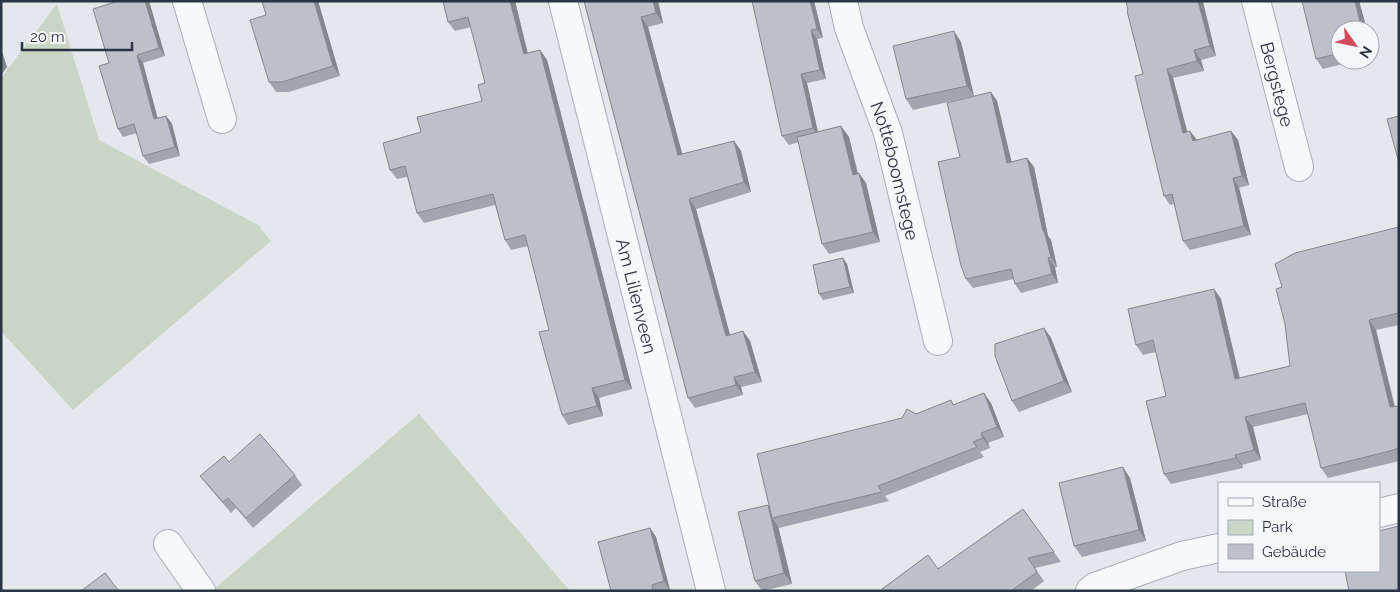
<svg xmlns="http://www.w3.org/2000/svg" width="1400" height="592" font-family="Raleway,sans-serif">
<rect width="100%" height="100%" fill="#e4e7ec"/>
<g fill="#c9d6c5">
<polygon points="57,4 99,140 258,225 271,241 73,410 1,331 1,78"/>
<polygon points="419,414 570,591 213,591 213,590"/>
</g>
<g fill="none" stroke-linecap="round" stroke-linejoin="round">
<defs>
<g id="minor">
<polyline points="187,1 222,119"/>
<path id="s1" d="M563,1L711,591"/>
<path id="s2" d="M843,1L849,28L888,133L938,341"/>
<path id="s3" d="M1256,1L1299,167"/>
<polyline points="1379,513 1399,508"/>
<polyline points="168,544 201,591"/>
<polyline points="1090,591 1095,587 1182,556 1219,548"/>
</g>
</defs>
<use href="#minor" stroke="#a9aeb7" stroke-width="30"/>
<use href="#minor" stroke="#f7f8fa" stroke-width="28"/>
</g>
<g fill="#a1a5ae">
<polygon points="149,1 165,56 143,63 157,118 166,116 172,124 180,156 149,164 143,156 137,133 123,137 118,129 109,63"/>
<polygon points="262,1 318,1 340,76 289,92 276,92 269,82 266,15"/>
<polygon points="443,1 515,1 528,53 540,50 547,60 632,389 599,398 603,416 568,425 562,415 549,330 528,246 511,250 505,240 495,205 424,223 417,213 407,177 397,179 390,170 421,132 482,101 485,83 471,27 455,31 448,22"/>
<polygon points="584,1 658,1 663,23 648,27 682,154 734,141 741,151 751,192 696,209 730,335 743,331 750,341 762,382 741,387 743,395 695,408 688,398"/>
<polygon points="814,1 823,38 817,39 826,79 807,83 818,132 841,126 849,137 858,173 866,183 880,242 829,254 822,244 799,142 789,145 782,136"/>
<polygon points="1126,1 1202,1 1203,2 1216,56 1201,60 1204,71 1173,78 1187,132 1190,131 1197,140 1231,131 1238,140 1249,185 1239,188 1251,235 1190,250 1183,241 1174,204 1170,205 1164,196 1143,74"/>
<polygon points="1359,1 1367,30 1340,30 1340,60 1358,60 1323,69 1316,59"/>
<polygon points="961,42 974,96 913,110 906,99"/>
<polygon points="1370,44 1373,56 1370,57"/>
<polygon points="991,92 997,101 1011,162 1027,158 1034,167 1048,236 1051,240 1057,267 1055,268 1058,283 1021,293 1015,284 1014,279 973,288 966,279 960,157"/>
<polygon points="1399,227 1399,325 1376,330 1395,406 1399,406 1399,461 1328,478 1321,468 1308,414 1253,427 1261,460 1242,465 1243,468 1171,484 1164,474 1166,396 1156,352 1143,355 1136,345 1214,289 1221,299 1240,378 1290,366 1282,287"/>
<polygon points="847,264 854,293 823,300 819,294"/>
<polygon points="1044,328 1051,338 1072,392 1019,412 1012,401"/>
<polygon points="991,403 1004,437 988,443 990,448 980,452 984,457 885,496 889,501 779,528 778,526 792,584 762,591 755,581 770,507 902,418 916,414 954,404"/>
<polygon points="229,462 295,475 302,485 253,528 236,508 231,513 208,486 200,476"/>
<polygon points="1130,478 1146,541 1082,557 1074,546"/>
<polygon points="1023,509 1061,562 1035,568 1044,581 1031,591 884,591 938,569"/>
<polygon points="650,528 656,537 670,590 611,591"/>
</g>
<g fill="#83868d">
<polygon points="145,1 149,1 165,56 159,48"/>
<polygon points="314,1 318,1 340,76 333,66"/>
<polygon points="510,1 515,1 530,64 524,54"/>
<polygon points="653,1 658,1 663,23 656,13"/>
<polygon points="810,1 814,1 823,38 817,29"/>
<polygon points="1198,1 1202,1 1203,2 1216,56 1210,46"/>
<polygon points="1355,1 1359,1 1367,30 1362,30"/>
<polygon points="641,17 648,27 685,164 678,155"/>
<polygon points="811,30 817,39 826,79 820,70"/>
<polygon points="954,31 961,42 974,96 967,86"/>
<polygon points="1370,44 1373,56 1370,52"/>
<polygon points="1,48 7,67 1,75"/>
<polygon points="540,50 547,60 632,389 625,380"/>
<polygon points="1194,50 1201,60 1204,71 1197,61"/>
<polygon points="137,55 143,63 160,127 154,119"/>
<polygon points="1167,69 1173,78 1190,142 1183,133"/>
<polygon points="801,74 807,83 819,137 813,128"/>
<polygon points="991,92 997,101 1014,172 1007,163"/>
<polygon points="166,116 172,124 180,156 175,147"/>
<polygon points="841,126 849,137 860,185 853,175"/>
<polygon points="1190,131 1197,140 1193,141"/>
<polygon points="1231,131 1238,140 1249,185 1242,176"/>
<polygon points="734,141 741,151 751,192 744,182"/>
<polygon points="1027,158 1034,167 1048,236 1051,240 1057,267 1051,257 1043,231"/>
<polygon points="859,173 866,183 880,242 873,232"/>
<polygon points="1233,178 1239,188 1251,235 1244,226"/>
<polygon points="689,199 696,209 733,346 726,336"/>
<polygon points="843,258 847,264 854,293 850,287"/>
<polygon points="1048,258 1055,268 1058,283 1052,274"/>
<polygon points="1214,289 1221,299 1242,389 1235,379"/>
<polygon points="1369,320 1376,330 1397,418 1390,407"/>
<polygon points="1044,328 1051,338 1072,392 1064,381"/>
<polygon points="743,331 750,341 762,382 755,372"/>
<polygon points="734,377 741,387 743,395 736,385"/>
<polygon points="592,388 599,398 603,416 597,406"/>
<polygon points="984,393 991,403 1004,437 997,427"/>
<polygon points="1245,417 1253,427 1261,460 1254,450"/>
<polygon points="981,433 988,443 990,448 983,438"/>
<polygon points="1235,455 1242,465 1243,468 1236,458"/>
<polygon points="1123,467 1130,478 1146,541 1139,530"/>
<polygon points="768,505 775,516 772,518 778,526 792,584 784,573"/>
<polygon points="650,528 656,537 670,590 664,581"/>
</g>
<g fill="#bbc0ca" stroke="#83868d">
<polygon points="118,1 145,1 159,48 137,55 154,119 166,116 175,147 143,156 134,124 118,129 99,66 109,63 93,9"/>
<polygon points="262,1 314,1 333,66 282,82 269,82 250,20 266,15"/>
<polygon points="443,1 510,1 524,54 540,50 625,380 592,388 597,406 562,415 539,332 549,330 525,235 505,240 493,194 417,213 405,166 390,170 383,143 421,132 417,117 482,101 478,85 485,83 468,17 448,22"/>
<polygon points="584,1 653,1 656,13 641,17 678,155 734,141 744,182 689,199 726,336 743,331 755,372 734,377 736,385 688,398"/>
<polygon points="752,1 810,1 817,29 811,30 820,70 801,74 813,128 782,136"/>
<polygon points="1126,1 1198,1 1210,46 1194,50 1197,61 1167,69 1183,133 1190,131 1193,141 1231,131 1242,176 1233,178 1244,226 1183,241 1172,194 1164,196 1135,76 1143,74 1127,11 1128,10"/>
<polygon points="1302,1 1355,1 1362,30 1340,30 1340,53 1316,59"/>
<polygon points="954,31 967,86 906,99 893,46"/>
<polygon points="991,92 1007,163 1027,158 1043,231 1044,231 1051,257 1048,258 1052,274 1015,284 1011,269 966,279 961,266 938,162 960,157 947,103"/>
<polygon points="1399,116 1399,163 1387,119"/>
<polygon points="841,126 853,175 859,173 873,232 822,244 797,137"/>
<polygon points="1399,227 1399,313 1369,320 1390,407 1399,406 1399,448 1390,451 1321,468 1305,403 1245,417 1254,450 1235,455 1236,458 1164,474 1146,401 1166,396 1153,340 1136,345 1128,309 1214,289 1235,379 1290,366 1285,324 1276,289 1282,287 1275,264 1295,253"/>
<polygon points="843,258 850,287 819,294 813,265"/>
<polygon points="1044,328 1064,381 1012,401 995,356 995,344"/>
<polygon points="984,393 997,427 981,433 983,438 973,442 977,447 878,486 882,492 772,518 757,454 902,418 907,409 916,414 951,400 953,405"/>
<polygon points="260,434 295,475 246,518 228,498 223,502 200,476 224,456 229,462"/>
<polygon points="1123,467 1139,530 1074,546 1059,483"/>
<polygon points="768,505 784,573 755,581 738,512"/>
<polygon points="1023,509 1054,552 1028,558 1037,572 1011,591 884,591 882,589 928,555 938,569"/>
<polygon points="1399,526 1399,591 1349,591 1345,571 1379,571 1379,531"/>
<polygon points="650,528 664,581 652,585 653,591 611,591 598,542"/>
<polygon points="105,573 119,591 81,591"/>
</g>
<g text-anchor="middle" dominant-baseline="central" stroke-width="5" stroke-linejoin="round" paint-order="stroke">
<g font-size="18" fill="#2b3445" stroke="#f4f6f9">
<text stroke="none"><textPath href="#s3" startOffset="86">Bergstege</textPath></text>
<text stroke="none"><textPath href="#s2" startOffset="178">Notteboomstege</textPath></text>
<text stroke="none"><textPath href="#s1" startOffset="304">Am Lilienveen</textPath></text>
</g>
</g>
<rect width="1400" height="592" fill="none" stroke="#2b3445" stroke-width="5"/>
<rect x="1218" y="482" width="162" height="90" fill="#f4f6f9" stroke="#a4a8b1"/>
<rect x="1228" y="498" width="25" height="8" fill="#f7f8fa" stroke="#a4a8b1"/>
<text x="1262" y="507" font-size="15" fill="#2b3445">Straße</text>
<rect x="1228" y="520" width="25" height="15" fill="#c9d6c5" stroke="#a4a8b1"/>
<text x="1262" y="532" font-size="15" fill="#2b3445">Park</text>
<rect x="1228" y="544" width="25" height="15" fill="#bbc0ca" stroke="#a4a8b1"/>
<text x="1262" y="557" font-size="15" fill="#2b3445">Gebäude</text>
<g transform="translate(1355 45) rotate(123)"><circle r="24" fill="#f4f6f9" stroke="#a4a8b1"/>
<path d="M0-4L9 19L0 12L-9 19Z" fill="#d1495b"/>
<text y="-8" font-size="14" font-weight="bold" text-anchor="middle" fill="#2b3445">N</text>
</g>
<path d="M22 42v8h110v-8" fill="none" stroke="#2b3445" stroke-width="2.5"/>
<text x="30" y="42" font-size="15" fill="#2b3445" stroke="#f4f6f9" stroke-width="4" paint-order="stroke">20 m</text>
</svg>
